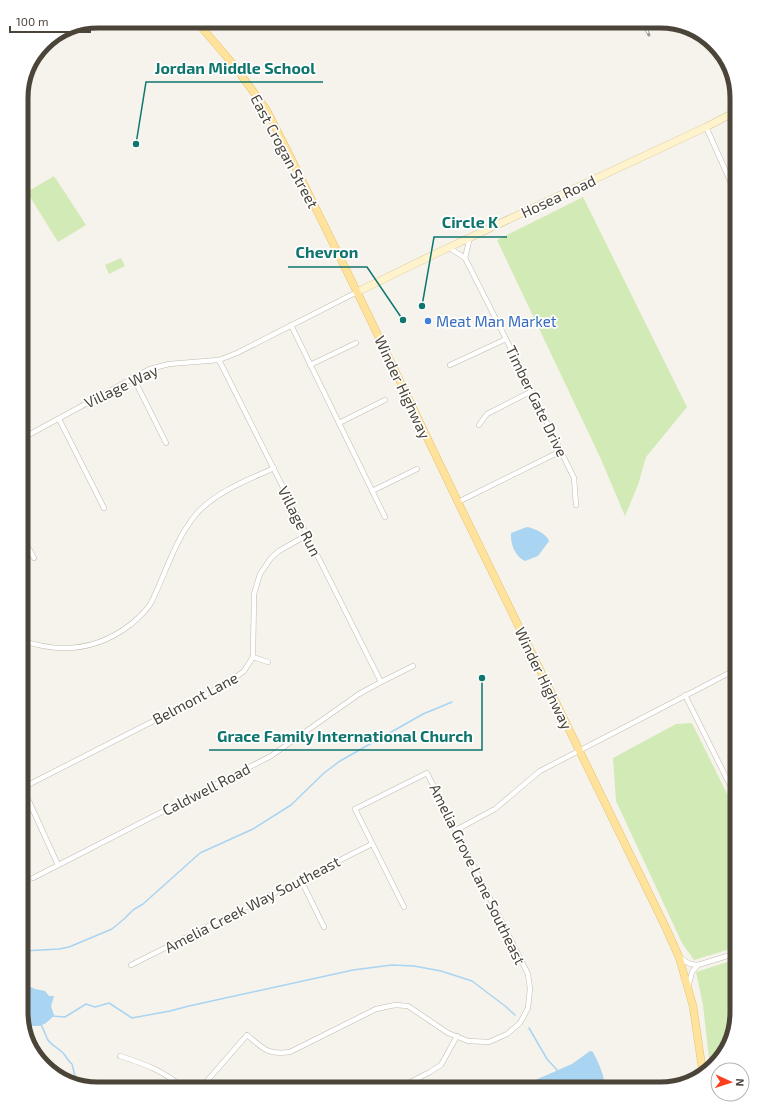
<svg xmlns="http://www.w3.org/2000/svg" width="758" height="1110" font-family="'Exo 2',sans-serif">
<rect width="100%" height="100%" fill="#f6f3ec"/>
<g fill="#d2eab5">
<polygon points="54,176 86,225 58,242 27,192"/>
<polygon points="583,197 687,407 646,457 638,485 625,516 600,457 497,240"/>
<polygon points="121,258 125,266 109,274 105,265"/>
<polygon points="692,723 737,814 737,947 694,960 682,943 616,801 613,758 676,724"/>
<polygon points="737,959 737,1012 727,1051 710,1067 703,1005 696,972"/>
</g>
<g fill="#a9d4f2">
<path d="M527,527C534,528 547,534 549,541L538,556L525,561C515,557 510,543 511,533Z"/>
<path d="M31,987L35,989L45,991L49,996H54L51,1006L54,1015C44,1027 40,1027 25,1025L21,1011L25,1008L26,1005L24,1000L28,988Z"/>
<path d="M590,1051L593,1052C599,1064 605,1076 605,1089H537L530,1086V1084L533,1081L572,1064Z"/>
</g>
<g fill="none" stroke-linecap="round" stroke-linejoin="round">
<g stroke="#a9d4f2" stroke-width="1.5">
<polyline points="21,955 24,951 59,949 69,947 112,929 124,919 133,910 143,904 200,853 253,829 291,805 324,773 340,761 423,714 452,702"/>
<polyline points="21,1005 25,1007"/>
<polyline points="51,1016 65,1017 86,1004 95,1007 109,1003 132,1018 170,1011 189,1006 353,970 392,965 414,966 441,971 472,981 505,1006 515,1015"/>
<path d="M41,1025C44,1029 45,1035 48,1040C52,1046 59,1048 64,1054C67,1058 68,1061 72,1064L76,1080L80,1084"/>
<polyline points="529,1028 547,1059 558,1071"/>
</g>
<defs>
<g id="street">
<polyline points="706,127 737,196"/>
<polyline points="448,247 465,258 506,339 574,478 576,505"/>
<polyline points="465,258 470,237"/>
<polyline points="291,325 385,517"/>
<polyline points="219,360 381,682"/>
<polyline points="310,365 356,343"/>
<polyline points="450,365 506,339"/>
<polyline points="133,377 166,443"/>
<polyline points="59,419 104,508"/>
<polyline points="339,423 385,400"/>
<polyline points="479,425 487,414 532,391"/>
<polyline points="21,439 150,369 169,364 219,360 237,353 357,292"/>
<polyline points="372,491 417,469"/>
<polyline points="458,502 561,451"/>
<polyline points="21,534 34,558"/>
<path d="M21,640C60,654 97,650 130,625C137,619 146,612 151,603C166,573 175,538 198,512C218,491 248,480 274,468"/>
<polyline points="253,657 268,662"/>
<polyline points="685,695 737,799"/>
<polyline points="22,786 58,865"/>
<polyline points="22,788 228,683 244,671 253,657 254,594 260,574 271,558 279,551 307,535"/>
<polyline points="456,830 495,809 540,771 737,669"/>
<polyline points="33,878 271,756 359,694 381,682 413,666"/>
<polyline points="301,880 324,927"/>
<polyline points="680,958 690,964 698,965 737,953"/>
<polyline points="131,965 372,844"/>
<polyline points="689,984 692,972 698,965"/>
<path d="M120,1056C147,1065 162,1070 185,1089"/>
<path d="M200,1089L247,1035C264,1049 267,1055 290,1052L376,1009L395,1005L408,1006L448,1033L468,1041L489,1042L507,1034L520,1023L528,1008L530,989L528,974L427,773L355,809L404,907"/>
<polyline points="397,1089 430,1072 441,1065 457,1036"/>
</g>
<polyline id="secondary" points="357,292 439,252 706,127 737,111"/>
<polyline id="primary" points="196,21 233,64 266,109 284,144 361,300 458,502 666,928 679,957 693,1006 703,1074"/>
</defs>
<use href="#street" stroke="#c2bbae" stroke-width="5.5"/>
<use href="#secondary" stroke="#d6c79b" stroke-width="8"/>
<use href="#primary" stroke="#e6c16a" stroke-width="8"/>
<use href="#street" stroke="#fff" stroke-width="4.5"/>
<use href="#secondary" stroke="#fff3cd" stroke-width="7"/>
<use href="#primary" stroke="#ffe39c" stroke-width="7"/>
<defs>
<polyline id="rail" points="642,21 649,35"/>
</defs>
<use href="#rail" stroke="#9a9a9a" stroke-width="3"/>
<use href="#rail" stroke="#fff" stroke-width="1.5" stroke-dasharray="4.5" stroke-linecap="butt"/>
</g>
<circle fill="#3f7fe0" stroke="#fff" stroke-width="1.5" cx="428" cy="321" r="4"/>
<g text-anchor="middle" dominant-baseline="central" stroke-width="3.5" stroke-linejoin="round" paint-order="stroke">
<g font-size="15" fill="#4b4439" stroke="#fff">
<text transform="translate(285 151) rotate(62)">East Crogan Street</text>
<text transform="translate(558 196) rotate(-25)">Hosea Road</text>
<text transform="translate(121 386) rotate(-26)">Village Way</text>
<text transform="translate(403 387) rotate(65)">Winder Highway</text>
<text transform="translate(537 401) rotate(64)">Timber Gate Drive</text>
<text transform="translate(300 521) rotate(63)">Village Run</text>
<text transform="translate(544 678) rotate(64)">Winder Highway</text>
<text transform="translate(195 698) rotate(-28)">Belmont Lane</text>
<text transform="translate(206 789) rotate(-27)">Caldwell Road</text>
<text transform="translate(478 874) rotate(64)">Amelia Grove Lane Southeast</text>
<text transform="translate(252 904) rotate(-27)">Amelia Creek Way Southeast</text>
</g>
<g font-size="15" fill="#366cbe" stroke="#fff" text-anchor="start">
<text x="436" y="321">Meat Man Market</text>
</g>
</g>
<path d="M0 0H758V1110H0ZM98 28H660A70 70 0 0 1 730 98V1012A70 70 0 0 1 660 1082H98A70 70 0 0 1 28 1012V98A70 70 0 0 1 98 28Z" fill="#fff" fill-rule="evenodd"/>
<path fill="none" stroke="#4b4439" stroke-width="5" d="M98 28H660A70 70 0 0 1 730 98V1012A70 70 0 0 1 660 1082H98A70 70 0 0 1 28 1012V98A70 70 0 0 1 98 28Z"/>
<path fill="none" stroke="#0f766e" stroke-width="1.5" d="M136 144L146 82H323M422 306L434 237H507M403 320L367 267H288M482 678L482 750H209"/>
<g fill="#0f766e" stroke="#fff" stroke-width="1.5">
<circle cx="136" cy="144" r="4"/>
<circle cx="422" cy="306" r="4"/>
<circle cx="403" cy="320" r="4"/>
<circle cx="482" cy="678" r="4"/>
</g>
<g font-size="16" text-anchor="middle" font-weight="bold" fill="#0f766e" stroke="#fff" stroke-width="3.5" stroke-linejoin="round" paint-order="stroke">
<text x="235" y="74">Jordan Middle School</text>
<text x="470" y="228">Circle K</text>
<text x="327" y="258">Chevron</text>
<text x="345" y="742">Grace Family International Church</text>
</g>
<g transform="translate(730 1082) rotate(93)"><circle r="19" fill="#ffffff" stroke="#b7b4b0"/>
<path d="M0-3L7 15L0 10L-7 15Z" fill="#fc3f1d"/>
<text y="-6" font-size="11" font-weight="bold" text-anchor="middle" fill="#4b4439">N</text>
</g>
<path d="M10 26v6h80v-6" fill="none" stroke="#4b4439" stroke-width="2"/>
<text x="16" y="26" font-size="12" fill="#4b4439" stroke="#ffffff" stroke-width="3" paint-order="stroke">100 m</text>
</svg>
